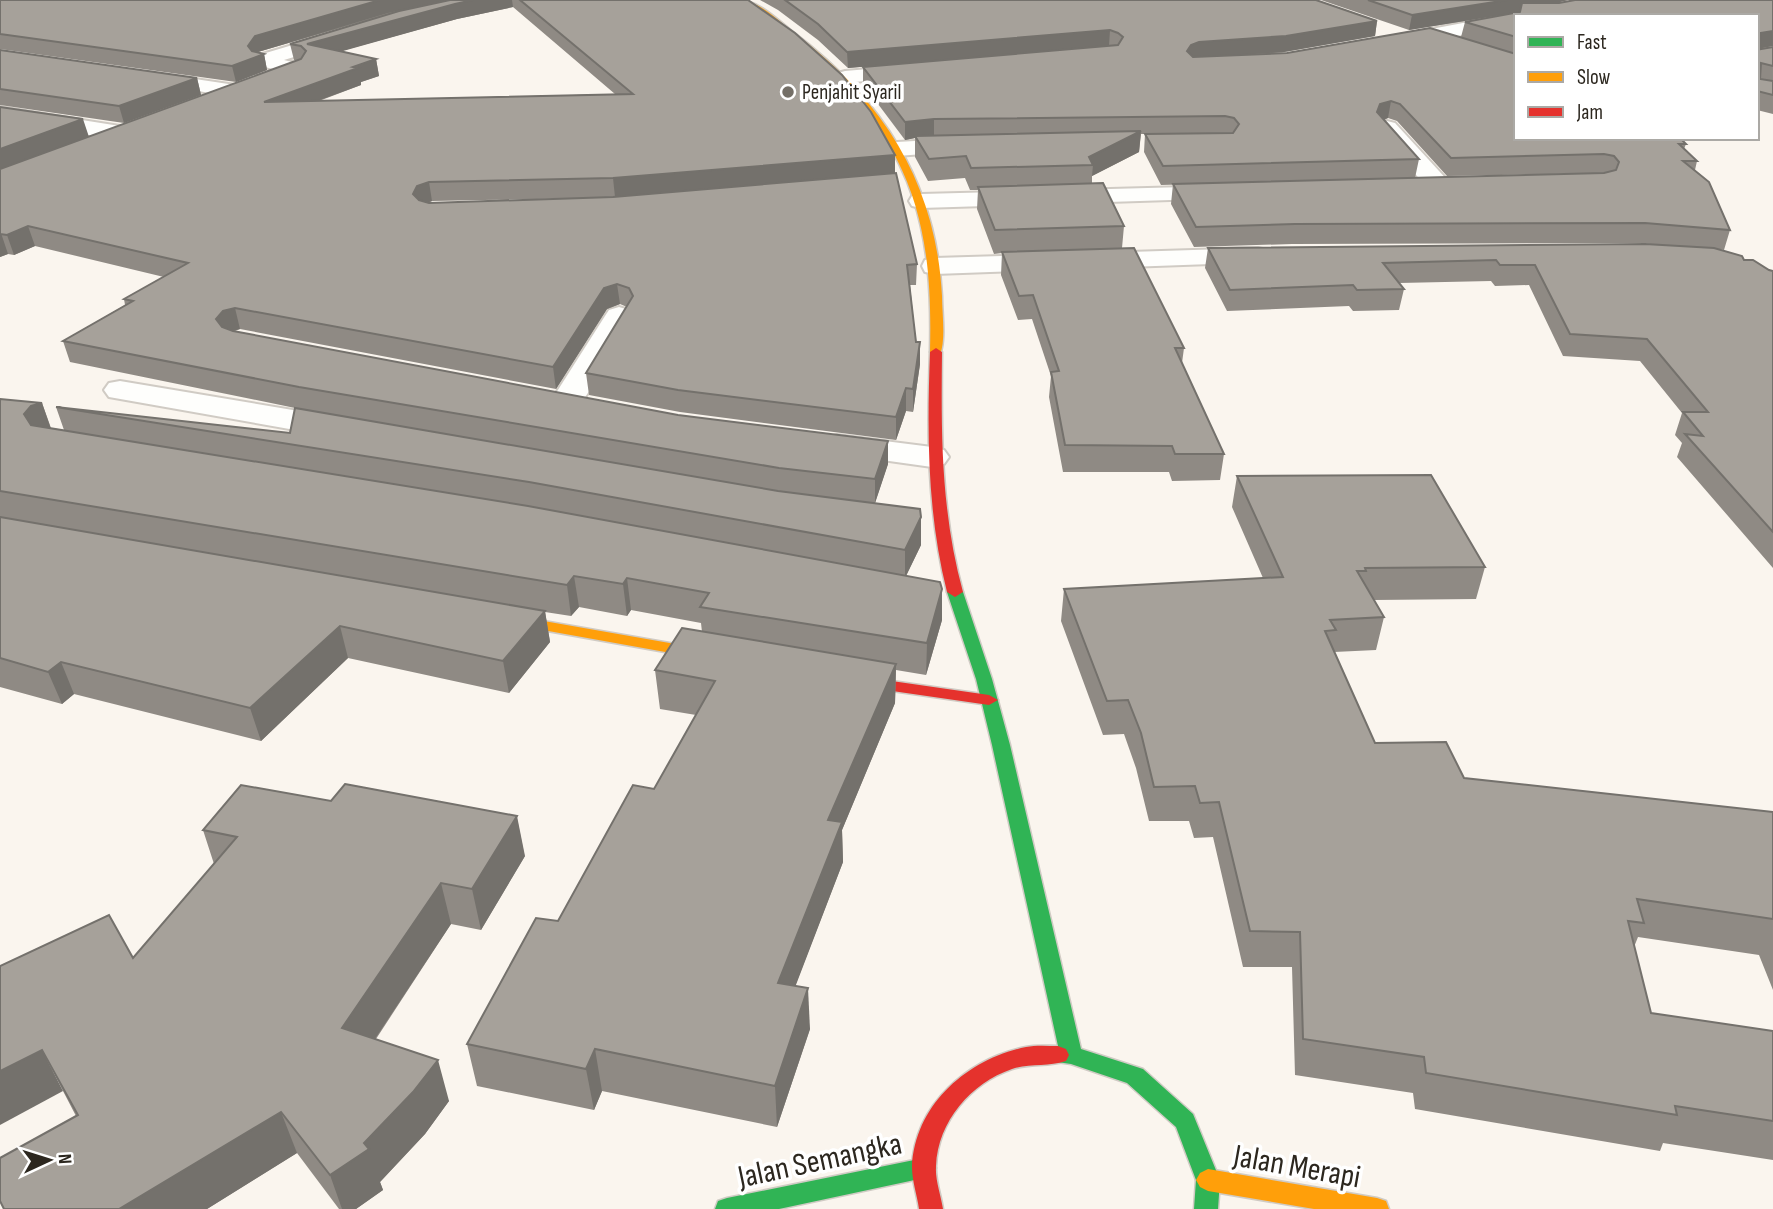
<svg xmlns="http://www.w3.org/2000/svg" width="1773" height="1209" font-family="'Sofia Sans Condensed',sans-serif">
<rect width="100%" height="100%" fill="#faf5ee"/>
<g fill="none" stroke-linecap="round" stroke-linejoin="round">
<defs>
<g id="street">
<polygon points="1516,13 1523,16 1516,16 1516,25 1394,48 1384,42 1394,36"/>
<polygon points="343,30 353,36 350,40 284,60 304,65 307,69 304,73 270,87 256,87 253,83 256,79 277,70 257,65 254,61 259,55"/>
<polygon points="916,65 923,67 926,71 923,75 845,83 838,81 835,77 838,73 845,71"/>
<polygon points="148,72 242,86 249,88 253,92 249,96 242,98 141,82 138,78 141,74"/>
<polygon points="0,107 126,127 134,129 137,134 134,139 126,141 0,121"/>
<polygon points="1387,121 1395,123 1450,183 1453,188 1450,193 1441,195 1432,193 1379,133 1376,128 1379,123"/>
<polygon points="968,138 976,140 979,145 976,150 897,156 889,154 886,149 889,144 897,142"/>
<polygon points="1223,186 1232,188 1235,193 1232,198 921,208 912,206 909,201 912,196 921,194"/>
<polygon points="1258,248 1267,250 1271,256 1267,262 935,274 925,272 922,266 925,260 935,258"/>
<polygon points="619,307 629,310 633,316 605,367 576,411 565,413 554,411 549,404 605,316 609,310"/>
<polygon points="120,381 346,419 357,422 362,429 357,436 346,439 109,397 104,390 109,383"/>
<polygon points="837,435 932,447 944,450 949,457 944,464 932,467 825,452 820,445 825,438"/>
</g>
<g id="fast">
<polygon points="955,587 963,592 992,679 1010,745 1081,1049 1143,1069 1193,1114 1220,1180 1218,1209 1194,1209 1196,1180 1176,1127 1127,1083 1071,1064 1050,1061 1047,1055 1050,1049 1058,1046 992,745 976,679 947,592"/>
<polygon points="924,1158 932,1161 936,1168 932,1175 924,1178 779,1209 715,1209 718,1201 727,1198"/>
</g>
<g id="slow">
<path d="M739,0C758,0 779,21 793,32C883,100 936,182 942,296C942,314 946,339 940,355L936,356L930,352C933,234 916,154 828,70C801,43 767,25 739,0Z"/>
<polygon points="498,613 721,652 729,657 721,662 492,621 490,618"/>
<polygon points="1208,1169 1377,1198 1386,1201 1389,1209 1314,1209 1208,1191 1200,1187 1196,1180 1200,1173"/>
</g>
<g id="jam">
<path d="M936,348L942,352C941,434 941,512 963,592L955,597L947,592C927,512 927,434 930,352Z"/>
<polygon points="843,674 989,695 998,700 989,705 837,683 835,679 837,675"/>
<path d="M1058,1046L1066,1049L1069,1055L1066,1061C1048,1067 1030,1063 1012,1069C971,1083 938,1121 936,1166C935,1180 941,1195 943,1209H919C917,1195 912,1181 912,1167C915,1104 968,1059 1026,1047C1036,1045 1047,1046 1058,1046Z"/>
</g>
</defs>
<use href="#street" stroke="#d0cbc4" stroke-width="4"/>
<use href="#fast" stroke="#d0cbc4" stroke-width="3"/>
<use href="#slow" stroke="#d0cbc4" stroke-width="3"/>
<use href="#jam" stroke="#d0cbc4" stroke-width="3"/>
<use href="#street" fill="#fefefc" fill-rule="evenodd"/>
<use href="#fast" fill="#30b455" fill-rule="evenodd"/>
<use href="#slow" fill="#ff9f0a" fill-rule="evenodd"/>
<use href="#jam" fill="#e5322d" fill-rule="evenodd"/>
</g>
<g fill="#8f8a84" fill-rule="evenodd">
<path d="M0,0H748L895,173L917,264L916,285H910L916,342H920V364L913,412L906,411L896,440L680,412L589,395L586,373L627,307L620,304L607,309L556,389L240,329L235,331L888,464L875,503L921,517V545L906,576L942,589V620L926,675L896,670L895,703L842,830L843,862L795,986L810,1029L777,1127L602,1091L594,1110L477,1086L467,1044L654,789L696,715L660,709L655,670L702,632L701,623L631,610L627,616L579,607L571,616L545,612L550,642L509,693L348,658L261,741L74,694L62,704L0,687V399L42,403L51,428L64,430L56,407L290,433L295,408L70,362L63,341L125,305L124,299L164,277L35,246L14,255L8,254L0,257V107L89,137L297,61L294,60L290,44L399,11L258,52L264,54L267,70L236,82L0,49ZM513,7L615,94L319,101L361,85V82L379,76L376,59L341,51L457,19ZM594,198L428,203L432,201Z"/>
<polygon points="760,0 1316,0 1377,21 1375,36 1284,52 1251,55 1287,53 1430,28 1461,37 1465,22 1495,16 1409,30 1321,0 1568,0 1555,3 1575,0 1773,0 1773,46 1761,48 1773,47 1773,114 1757,110 1757,16 1516,16 1516,138 1685,138 1684,142 1686,144 1684,149 1697,161 1695,170 1709,182 1730,230 1724,250 1718,249 1742,256 1744,260 1753,260 1769,270 1773,271 1773,568 1677,457 1682,443 1675,435 1682,413 1640,361 1563,356 1529,285 1495,286 1491,281 1399,283 1404,289 1399,310 1353,311 1349,306 1227,311 1205,268 1208,248 1645,244 1674,246 1639,243 1292,244 1194,247 1171,204 1173,184 1601,173 1447,176 1397,121 1388,118 1384,120 1419,159 1415,178 1161,185 1144,152 1145,134 1141,134 1139,152 1092,176 1092,184 1103,183 1124,226 1122,248 1134,248 1184,348 1182,363 1224,454 1220,480 1172,481 1169,472 1063,472 1049,397 1051,376 1032,319 1018,320 1001,275 1002,253 994,254 977,209 978,190 970,190 965,178 928,181 915,157 915,138 905,140 863,84 863,67 1016,54 848,68 818,40 778,10"/>
<polygon points="0,50 197,78 201,95 124,123 0,105"/>
<polygon points="1237,476 1485,567 1476,599 1374,600 1384,617 1376,650 1334,652 1375,743 1464,778 1773,812 1773,990 1759,955 1638,937 1634,947 1651,1013 1773,1031 1773,1160 1663,1143 1660,1151 1415,1109 1413,1093 1295,1075 1292,967 1243,967 1213,837 1194,838 1189,821 1149,821 1136,768 1124,734 1103,735 1061,621 1064,589 1263,578 1232,507"/>
<polygon points="203,830 525,856 481,930 451,924 376,1039 449,1101 425,1134 380,1182 383,1190 356,1209 339,1209 297,1153 207,1209 4,1209 76,1116 63,1091 0,966 133,958 214,864"/>
</g>
<g fill="#74716c">
<polygon points="380,0 448,0 388,13 258,52 264,54 267,70 236,82 232,66 248,46 255,36"/>
<polygon points="473,0 512,0 513,7 457,19 311,60 307,44 455,4"/>
<polygon points="1507,0 1568,0 1520,12 1409,30 1412,15"/>
<polygon points="1377,21 1375,36 1284,52 1197,58 1189,61 1187,51 1191,45 1199,42"/>
<polygon points="1110,30 1109,46 848,68 847,52"/>
<polygon points="1773,31 1773,46 1757,49 1760,33"/>
<polygon points="376,59 379,76 361,82 361,85 268,119 264,102"/>
<polygon points="197,78 201,95 124,123 119,106"/>
<polygon points="1391,101 1388,118 1377,122 1377,112 1380,104"/>
<polygon points="83,119 89,137 0,170 0,149"/>
<polygon points="934,119 934,136 915,136 915,138 905,140 905,122"/>
<polygon points="1141,131 1139,152 1092,176 1093,165 1089,157"/>
<polygon points="895,155 895,174 615,197 613,178"/>
<polygon points="429,182 432,201 421,205 413,194 417,186"/>
<polygon points="28,226 35,246 14,255 7,235"/>
<polygon points="1,233 8,254 0,257 0,234"/>
<polygon points="617,284 620,304 607,309 556,389 553,367 604,288"/>
<polygon points="235,308 240,329 229,332 222,341 216,319 223,311"/>
<polygon points="920,342 920,364 913,412 913,389"/>
<polygon points="906,388 906,411 896,440 896,417"/>
<polygon points="42,403 52,432 35,442 24,414 31,406"/>
<polygon points="888,441 888,464 875,503 875,479"/>
<polygon points="921,517 921,545 905,578 905,550"/>
<polygon points="574,576 579,607 571,616 567,585"/>
<polygon points="627,578 631,610 627,616 623,584"/>
<polygon points="942,589 942,620 926,675 927,643"/>
<polygon points="545,611 550,642 509,693 503,661"/>
<polygon points="340,626 348,658 261,741 250,708"/>
<polygon points="61,662 74,694 62,704 48,672"/>
<polygon points="896,664 895,703 842,830 843,862 781,1024 778,983 828,820"/>
<polygon points="517,816 525,856 481,930 472,889"/>
<polygon points="441,883 451,924 355,1069 342,1028"/>
<polygon points="808,988 810,1029 777,1127 775,1086"/>
<polygon points="595,1049 602,1091 594,1110 586,1069"/>
<polygon points="42,1050 63,1091 0,1125 0,1071"/>
<polygon points="438,1060 449,1101 425,1134 380,1182 383,1190 356,1209 342,1209 330,1175 364,1143"/>
<polygon points="281,1112 297,1153 207,1209 119,1209"/>
</g>
<g fill="#a6a19a" stroke="#74716c" stroke-width="2">
<polygon points="0,0 380,0 255,36 248,46 252,51 264,54 232,66 0,34"/>
<polygon points="450,0 473,0 455,4 307,44 376,59 353,67 358,68 264,102 633,94 520,0 748,0 795,33 842,75 871,112 895,155 613,178 429,182 417,186 413,194 419,200 429,203 613,197 896,173 917,264 907,265 916,342 920,342 913,389 906,388 896,417 678,390 586,373 633,296 629,288 617,284 604,288 553,367 235,308 223,311 216,319 222,327 233,331 678,415 888,441 875,479 779,468 299,387 63,341 133,301 124,299 188,263 28,226 7,235 0,234 0,169 301,59 306,51 301,46 290,44 399,11"/>
<polygon points="785,0 1316,0 1377,21 1286,36 1199,42 1191,45 1187,51 1193,57 1287,53 1430,28 1516,54 1516,138 1680,138 1686,144 1679,144 1697,161 1683,161 1709,182 1730,230 1645,223 1295,224 1196,227 1173,184 1604,173 1616,170 1619,162 1614,156 1604,154 1451,158 1400,104 1391,101 1380,104 1377,112 1419,159 1163,166 1145,134 1233,133 1239,124 1234,118 1225,116 934,119 905,122 863,67 1118,45 1123,37 1118,33 1110,30 847,52 818,24"/>
<polygon points="1368,0 1507,0 1412,15"/>
<polygon points="1575,0 1773,0 1773,31 1760,33 1761,49 1773,47 1773,66 1761,63 1760,79 1773,81 1773,95 1757,91 1757,16 1516,16 1516,37 1465,22 1520,12 1522,3 1559,3"/>
<polygon points="0,50 197,78 119,106 0,89"/>
<polygon points="0,107 83,119 0,149"/>
<polygon points="1141,131 1089,157 1093,165 971,168 966,156 929,159 915,136"/>
<polygon points="1103,183 1124,226 995,230 978,187"/>
<polygon points="1645,244 1714,248 1742,256 1744,260 1753,260 1769,270 1773,271 1773,532 1685,434 1703,436 1683,412 1708,412 1647,339 1570,334 1535,265 1500,265 1496,260 1383,263 1404,289 1357,290 1353,285 1230,290 1208,248"/>
<polygon points="1134,248 1184,348 1175,348 1224,454 1175,454 1172,446 1065,445 1051,372 1059,371 1033,295 1019,296 1002,252"/>
<polygon points="0,399 42,403 31,406 24,414 31,425 528,506 940,582 942,589 927,643 700,607 709,593 627,578 623,584 574,576 567,585 0,491"/>
<polygon points="56,407 290,433 295,408 778,491 920,509 921,517 905,550 529,482"/>
<polygon points="1431,475 1485,567 1365,568 1366,571 1357,571 1384,617 1330,620 1336,630 1325,631 1375,743 1446,742 1464,778 1773,812 1773,919 1637,899 1644,923 1628,921 1651,1013 1773,1031 1773,1121 1675,1106 1677,1115 1426,1073 1424,1057 1303,1039 1300,932 1250,931 1219,802 1200,803 1195,786 1154,787 1141,733 1128,700 1107,701 1064,589 1283,577 1237,476"/>
<polygon points="0,517 545,611 503,661 340,626 250,708 61,662 48,672 0,658"/>
<polygon points="682,628 896,664 828,820 842,822 778,983 808,988 775,1086 595,1049 586,1069 467,1044 536,918 558,921 633,785 654,789 715,681 655,670"/>
<polygon points="345,784 517,816 472,889 441,883 342,1028 438,1060 413,1092 364,1143 369,1149 330,1175 281,1112 119,1209 4,1209 0,1201 0,1158 78,1115 42,1050 0,1071 0,966 109,915 133,958 237,837 203,830 241,785 331,801"/>
</g>
<circle fill="#746f67" stroke="#fff" stroke-width="2.5" cx="788" cy="92" r="7"/>
<g text-anchor="middle" dominant-baseline="central" stroke-width="7" stroke-linejoin="round" paint-order="stroke">
<g font-size="21" fill="#2c271f" stroke="#fff" text-anchor="start">
<text x="802" y="92">Penjahit Syaril</text>
</g>
<g font-size="32" fill="#2c271f" stroke="#fff">
<text transform="translate(820 1161) rotate(-12)">Jalan Semangka</text>
<text transform="translate(1297 1167) rotate(10)">Jalan Merapi</text>
</g>
</g>
<rect x="1514" y="14" width="245" height="126" fill="#ffffff" stroke="#aba9a5" stroke-width="2"/>
<rect x="1528" y="37" width="35" height="10" fill="#30b455" stroke="#aba9a5" stroke-width="2"/>
<text x="1577" y="49" font-size="21" fill="#2c271f">Fast</text>
<rect x="1528" y="72" width="35" height="10" fill="#ff9f0a" stroke="#aba9a5" stroke-width="2"/>
<text x="1577" y="84" font-size="21" fill="#2c271f">Slow</text>
<rect x="1528" y="107" width="35" height="10" fill="#e5322d" stroke="#aba9a5" stroke-width="2"/>
<text x="1577" y="119" font-size="21" fill="#2c271f">Jam</text>
<g transform="translate(49 1160) rotate(86)" stroke="#ffffff" stroke-width="5" paint-order="stroke">
<path d="M0-5L12 26L0 18L-12 26Z" fill="#2c271f"/>
<text y="-10" font-size="19" font-weight="bold" text-anchor="middle" fill="#2c271f">N</text>
</g>
</svg>
